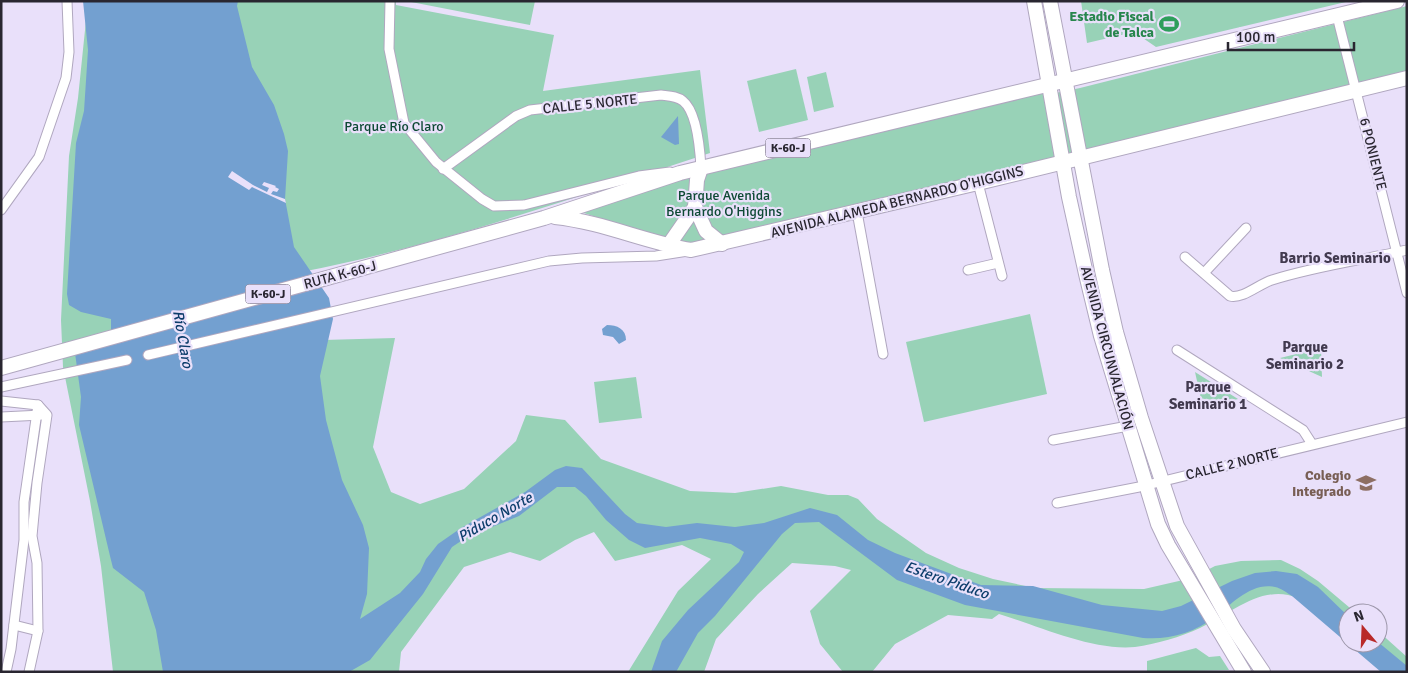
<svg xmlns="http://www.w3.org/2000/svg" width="1408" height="673" font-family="Signika,sans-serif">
<rect width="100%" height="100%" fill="#e9e0fa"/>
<g fill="#98d2b7">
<path d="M88,1H396V5L554,35L543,91L700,70L710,153C576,197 441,245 301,272L323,340L395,338L373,447L391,492L420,504L464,489L516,441L526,415L565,420L601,459L690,491L735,493L781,486L828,495H848L858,499L877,519L926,553L959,568L993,579L1035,588L1144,589L1192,578L1215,566L1241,561L1281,560L1300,569L1318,581L1356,613H1348V639C1336,628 1311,604 1298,598C1262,583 1231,614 1200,628C1181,637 1156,644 1135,647C1092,651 1039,626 999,614L992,619L948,615L895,644L872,672H843L820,644L810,611L851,570L835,566L792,563L758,594L716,639L704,672H628L678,591L711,559L682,545L615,561L594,532L575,540L540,561L510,552L464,567L401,652L399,672H113L101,566L90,501L63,367L61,320L69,156L78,98Z"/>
<polygon points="406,1 535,1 530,25"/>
<polygon points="1081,1 1350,1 1156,47 1134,32 1087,43"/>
<polygon points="1407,6 1407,73 1057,159 689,245 665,240 581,212 683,177 1043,92 1046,95 1080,88"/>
<polygon points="796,69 808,120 759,132 747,81"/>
<polygon points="826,72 834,107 814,112 807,77"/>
<polygon points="1030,314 1047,394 924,422 906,342"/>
<polygon points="1321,348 1322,377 1280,358"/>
<polygon points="1195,372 1238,399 1203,408"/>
<polygon points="636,377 642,418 599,423 594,382"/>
<polygon points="1378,631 1407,657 1407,672 1378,643"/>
<polygon points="1196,648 1209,657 1220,656 1229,670 1147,672 1147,661"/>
</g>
<g fill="#73a0d0">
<path d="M83,1H238L237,6L252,67L274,105L284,134L288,151L285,199L294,247L329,298L333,319L320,376L326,420L342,480L363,525L369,548L367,594L360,619L400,593L420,572L426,559L438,544L461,528L525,492L555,470L566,466L582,468L625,514L637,523L666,527L697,523L735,527L764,523L810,508L837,515L868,540L895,553L981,585L1033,586L1102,605L1162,611L1181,606L1232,581L1255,573L1276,571L1297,574L1318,587L1348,616V643L1378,642L1407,666V672H1381L1292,596C1287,593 1281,588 1275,587C1251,582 1232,604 1215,617C1194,633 1169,640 1143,638L965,605L897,580L819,522L795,523L782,534L715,616L698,633L676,672H651L662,641L688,610L739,562L744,552L731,544L700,538L645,548L629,540L606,520L586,496L575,487H557L519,516L467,537L452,547L423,594L370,660L349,672H163L156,630L144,592L113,568L110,556L79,425L81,397L75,353L111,338V319L81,312L69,305L67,294L76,143L84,111L88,50Z"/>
<polygon points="678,116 679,144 675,145 661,137"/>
<path d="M607,325C617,325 626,329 626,340L619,344L613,337L603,335L602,329Z"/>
</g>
<polygon fill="#e9e0fa" points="232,171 253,185 267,192 269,188 262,185 264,182 276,186 275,187 279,189 277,192 273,191 271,194 285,199 286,203 252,187 249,190 228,177"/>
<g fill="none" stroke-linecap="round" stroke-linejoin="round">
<defs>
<g id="minor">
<polyline points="390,1 389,49 404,123 436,162 482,199 494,206 524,205 639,176 670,172"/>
<polyline points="1337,16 1407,293"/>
<path d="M443,169L516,116L530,110L661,95C669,96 677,96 683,101C697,112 700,150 701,168"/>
<polyline points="978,183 1002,276"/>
<polyline points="1,210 39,157 66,78 69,52 67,1"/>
<polyline points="857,212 883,354"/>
<path d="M1185,257L1230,296C1243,299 1259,284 1272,280C1316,266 1362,260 1407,250"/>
<polyline points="968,270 998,263"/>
<polyline points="1204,273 1246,228"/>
<polyline points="1177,350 1303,430 1312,444"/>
<polyline points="148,355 549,261 582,258 656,256 688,251"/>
<polyline points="1,387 127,360"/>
<polyline points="1,401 38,405 47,415 37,483 32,536 37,563 38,631 29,672"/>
<polyline points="1,417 42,415"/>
<polyline points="1053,440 1128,426"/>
<polyline points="1057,503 1139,487 1407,422"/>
<polyline points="14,625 38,631"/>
<polyline points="6,672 11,649 24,540 24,502 38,405"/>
</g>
<g id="primary">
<polyline points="1034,1 1069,197 1086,274 1101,336 1158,524 1168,545 1244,672"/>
<polyline points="1050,1 1102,270 1116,332 1141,418 1177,526 1234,629 1263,672"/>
<polyline points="695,207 706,231 722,244"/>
<path d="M555,217C602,222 645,242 691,250L978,183L1407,78"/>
<polyline points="668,246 695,207 697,180 701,168"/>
<polyline points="1,368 544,218 680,173 1397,1"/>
</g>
</defs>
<use href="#minor" stroke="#b0a7bf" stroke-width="11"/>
<use href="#primary" stroke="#b0a7bf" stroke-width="16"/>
<use href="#minor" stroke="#fff" stroke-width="9"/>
<use href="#primary" stroke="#fff" stroke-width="14"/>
</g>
<defs>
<symbol id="stadium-bare" viewBox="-9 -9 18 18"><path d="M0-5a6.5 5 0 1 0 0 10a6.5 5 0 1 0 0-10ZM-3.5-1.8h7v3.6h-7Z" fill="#2e9e5b" stroke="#e9e0fa" stroke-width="2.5" paint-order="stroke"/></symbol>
<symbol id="school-bare" viewBox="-9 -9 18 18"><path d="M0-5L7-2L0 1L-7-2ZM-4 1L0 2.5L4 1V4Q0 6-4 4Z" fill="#8d6e63" stroke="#e9e0fa" stroke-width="2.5" paint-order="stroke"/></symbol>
</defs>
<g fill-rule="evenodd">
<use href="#stadium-bare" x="1155" y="10" width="28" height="28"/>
<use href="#school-bare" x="1352" y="469" width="28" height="28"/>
</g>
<g text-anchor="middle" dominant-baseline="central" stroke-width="4.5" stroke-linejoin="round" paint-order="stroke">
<g fill="#e9e0fa" stroke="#635e6d" stroke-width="1">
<rect x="765.5" y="138.5" width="45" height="19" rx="4"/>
<rect x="245.5" y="284.5" width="45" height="19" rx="4"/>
</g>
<g font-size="12" font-weight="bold" fill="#292630">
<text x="788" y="148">K-60-J</text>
<text x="268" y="294">K-60-J</text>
</g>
<g font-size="14" font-weight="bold" fill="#27864d" stroke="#e9e0fa" text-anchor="end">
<text x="1154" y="16">Estadio Fiscal<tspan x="1154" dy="16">de Talca</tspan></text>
</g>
<g font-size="14" fill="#292630" stroke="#e9e0fa">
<text transform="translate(590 104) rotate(-6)">CALLE 5 NORTE</text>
<text transform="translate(1373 154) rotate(76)">6 PONIENTE</text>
<text transform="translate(897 202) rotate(-14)">AVENIDA ALAMEDA BERNARDO O'HIGGINS</text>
<text transform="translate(340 275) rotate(-15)">RUTA K-60-J</text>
<text transform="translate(1107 348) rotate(75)">AVENIDA CIRCUNVALACIÓN</text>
<text transform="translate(1232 464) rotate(-14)">CALLE 2 NORTE</text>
</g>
<g font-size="14" fill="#0d4934" stroke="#e9e0fa">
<text x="394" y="126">Parque Río Claro</text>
<text x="724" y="195">Parque Avenida<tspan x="724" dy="16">Bernardo O'Higgins</tspan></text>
</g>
<g font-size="14" font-weight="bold" fill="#785e54" stroke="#e9e0fa" text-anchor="end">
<text x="1351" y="475">Colegio<tspan x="1351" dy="16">Integrado</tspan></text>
</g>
<g font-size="15" font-weight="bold" fill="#423a4f" stroke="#e9e0fa">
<text x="1335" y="258">Barrio Seminario</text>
<text x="1305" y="347">Parque<tspan x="1305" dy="17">Seminario 2</tspan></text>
<text x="1208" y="387">Parque<tspan x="1208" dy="17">Seminario 1</tspan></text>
</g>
<g font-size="15" font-style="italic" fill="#0c3d6b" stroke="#e9e0fa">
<text transform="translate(183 339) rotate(80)">Río Claro</text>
<text transform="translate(495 517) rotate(-30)">Piduco Norte</text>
<text transform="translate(947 580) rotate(19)">Estero Piduco</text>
</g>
</g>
<rect width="1408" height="673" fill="none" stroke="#292630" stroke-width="5"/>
<g transform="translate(1363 628) rotate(341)"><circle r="24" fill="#e9e0fa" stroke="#9c96a9"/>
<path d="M0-4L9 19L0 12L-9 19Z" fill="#b92929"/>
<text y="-8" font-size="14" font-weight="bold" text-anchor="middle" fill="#292630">N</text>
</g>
<path d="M1228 42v8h126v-8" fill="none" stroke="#292630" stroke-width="2.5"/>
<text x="1236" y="42" font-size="15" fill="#292630" stroke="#e9e0fa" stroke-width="4" paint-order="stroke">100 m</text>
</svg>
